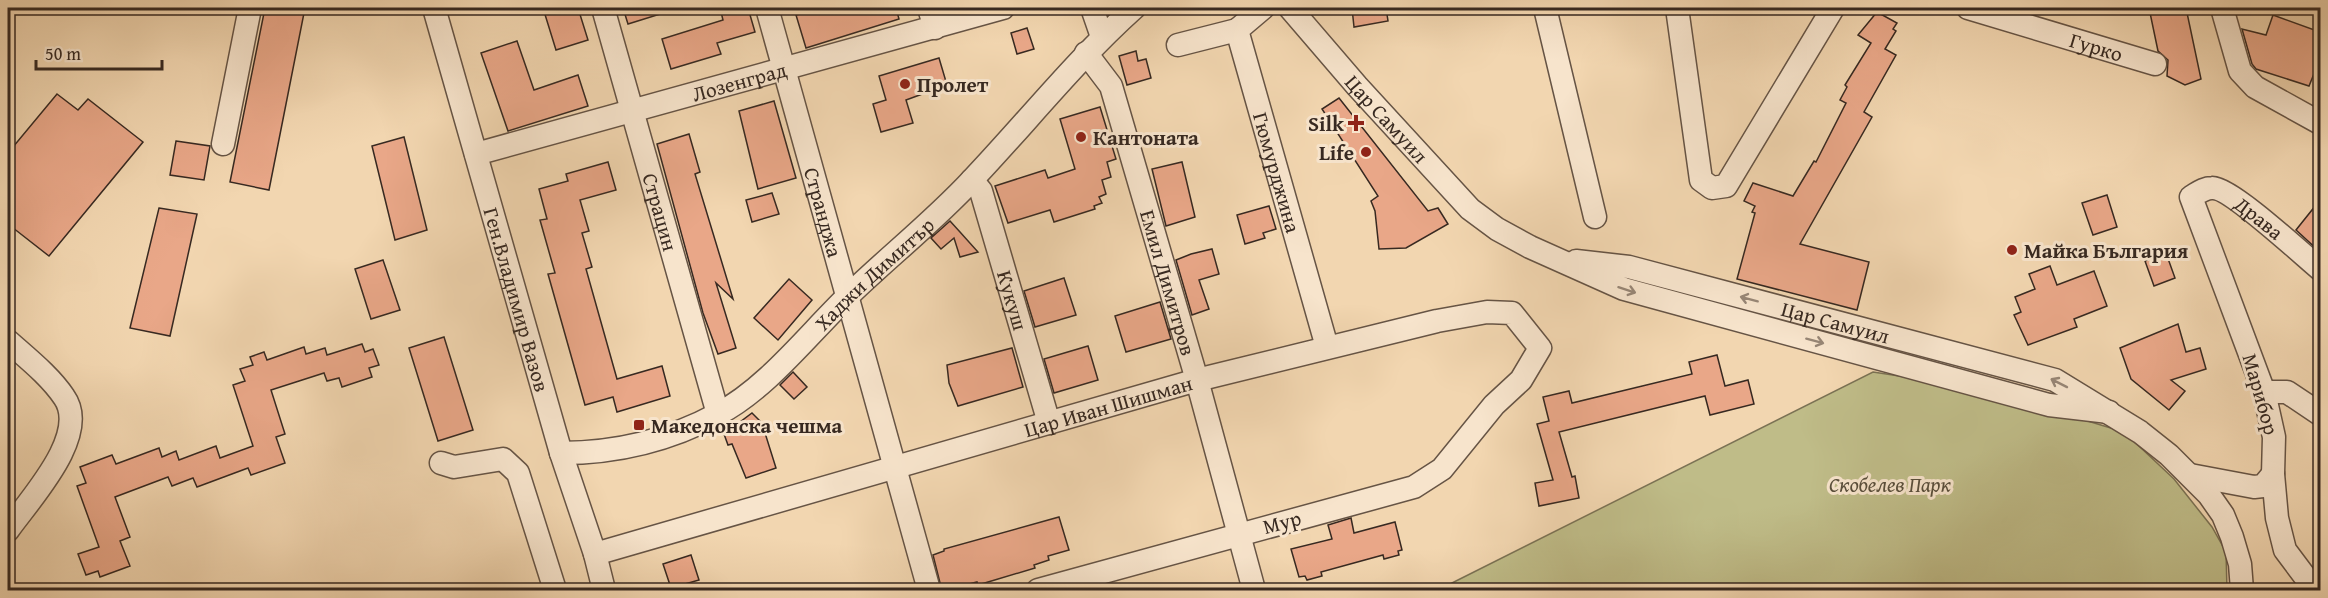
<svg xmlns="http://www.w3.org/2000/svg" width="2328" height="598" font-family="'Gentium Book Plus',serif">
<rect width="100%" height="100%" fill="#f2d6b0"/>
<filter id="stains"><feTurbulence type="fractalNoise" baseFrequency=".00333" numOctaves="4"/><feColorMatrix values="0 0 0 0 .2 0 0 0 0 .09 0 0 0 0 .02 0 0 0 .5 -.17"/></filter>
<radialGradient id="worn" r=".72"><stop offset=".6" stop-color="#630" stop-opacity="0"/><stop offset="1" stop-color="#630" stop-opacity=".3"/></radialGradient>
<polygon fill="#bfbc88" stroke="#7b7254" stroke-width="1.5" points="1873,372 1978,388 2124,432 2174,479 2212,527 2226,552 2227,590 1438,590"/>
<g fill="#e9a788" stroke="#372921" stroke-width="1.5">
<polygon points="265,8 305,8 269,190 230,182"/>
<polygon points="543,8 578,8 588,40 556,50"/>
<polygon points="623,8 670,8 670,11 628,24"/>
<polygon points="720,8 748,8 755,32 717,43 721,54 671,69 662,39 723,20"/>
<polygon points="820,8 896,8 899,19 806,48 796,15"/>
<polygon points="1352,8 1386,8 1388,21 1354,27"/>
<polygon points="2149,8 2186,8 2201,79 2185,85 2167,76 2168,60 2158,51"/>
<polygon points="1877,12 1897,23 1893,29 1896,31 1885,49 1896,55 1864,112 1872,117 1800,244 1869,262 1857,310 1737,279 1755,213 1752,212 1755,206 1744,201 1753,183 1793,196 1814,161 1816,162 1846,103 1840,100 1847,87 1845,85 1871,43 1858,35"/>
<polygon points="2273,15 2320,32 2320,59 2309,86 2256,69 2252,64 2242,29 2266,35"/>
<polygon points="1027,28 1034,49 1017,54 1011,33"/>
<polygon points="517,41 534,90 578,75 588,106 508,131 481,53"/>
<polygon points="1136,51 1138,61 1146,59 1151,78 1127,85 1119,56"/>
<polygon points="939,58 947,85 906,100 913,123 881,132 873,104 886,100 879,76"/>
<polygon points="57,94 78,110 88,99 143,142 49,256 8,224 8,153"/>
<polygon points="1339,98 1428,211 1438,208 1448,224 1406,248 1379,249 1375,211 1371,201 1378,196 1322,109"/>
<polygon points="774,101 796,178 758,189 739,111"/>
<polygon points="1100,107 1116,159 1107,162 1111,177 1102,180 1106,194 1099,197 1102,203 1094,206 1095,209 1054,222 1050,210 1008,223 995,186 1045,170 1048,178 1075,169 1060,119"/>
<polygon points="689,134 700,172 695,174 733,299 716,283 736,348 718,354 703,313 657,144"/>
<polygon points="404,137 427,230 395,240 372,146"/>
<polygon points="176,141 210,146 204,180 170,175"/>
<polygon points="608,162 616,190 580,200 589,231 582,233 592,267 586,269 617,379 662,366 670,396 617,412 613,397 585,405 548,274 555,273 540,220 547,219 539,189 568,181 566,174"/>
<polygon points="1182,162 1195,217 1166,226 1152,169"/>
<polygon points="772,193 779,214 752,222 746,200"/>
<polygon points="2107,195 2117,227 2093,235 2082,203"/>
<polygon points="2320,200 2320,252 2296,230"/>
<polygon points="1269,206 1276,229 1263,233 1265,238 1245,244 1237,215"/>
<polygon points="159,208 197,214 170,336 130,328"/>
<polygon points="950,221 960,232 978,252 960,257 954,238 941,249 931,238"/>
<polygon points="1212,249 1219,274 1199,280 1209,309 1192,315 1176,260 1191,254"/>
<polygon points="2166,253 2175,278 2154,286 2145,261"/>
<polygon points="383,260 400,310 371,319 355,269"/>
<polygon points="2050,266 2057,285 2094,271 2107,306 2074,319 2077,327 2028,345 2014,315 2021,312 2015,297 2035,289 2029,274"/>
<polygon points="1064,278 1076,315 1035,327 1024,291"/>
<polygon points="789,279 812,300 778,340 754,318"/>
<polygon points="1160,302 1171,339 1126,352 1115,316"/>
<polygon points="2178,324 2186,352 2200,348 2206,369 2171,380 2185,391 2169,410 2131,379 2120,348"/>
<polygon points="444,337 473,430 438,441 409,348"/>
<polygon points="362,344 365,352 373,349 379,365 369,368 372,377 342,387 339,378 327,381 324,373 271,390 285,434 276,437 285,463 251,475 248,468 197,487 193,478 172,486 168,477 115,497 130,537 120,541 130,566 100,577 98,571 86,575 78,554 99,547 77,486 86,483 80,467 112,455 116,464 159,448 162,457 176,451 179,460 216,446 220,458 253,446 233,385 245,381 240,369 253,365 250,357 264,352 267,360 304,347 306,354 325,348 327,355"/>
<polygon points="1088,346 1098,380 1054,393 1044,359"/>
<polygon points="1012,348 1023,387 958,406 949,383 947,365"/>
<polygon points="1717,355 1725,386 1748,380 1754,404 1710,415 1705,396 1559,432 1572,477 1575,476 1579,498 1539,506 1535,483 1553,480 1537,424 1549,421 1543,397 1569,391 1572,403 1692,374 1689,362"/>
<polygon points="793,372 807,387 794,399 780,385"/>
<polygon points="752,413 770,431 765,433 776,468 746,478 732,444 728,445 724,434"/>
<polygon points="1059,517 1069,550 1048,556 1049,560 1034,565 1035,568 978,585 977,582 942,591 933,555 944,551 944,549"/>
<polygon points="1351,518 1354,533 1395,522 1402,550 1398,551 1399,555 1384,559 1383,555 1321,572 1322,576 1307,580 1305,576 1299,577 1291,549 1332,539 1328,525"/>
<polygon points="691,555 699,580 671,588 663,564"/>
</g>
<g fill="none" stroke-linecap="round" stroke-linejoin="round">
<defs>
<g id="minor">
<path id="s1" d="M434,8L561,453L595,554L604,590"/>
<path id="s2" d="M603,8L718,414"/>
<path id="s3" d="M767,8L929,590"/>
<polyline points="929,8 935,28"/>
<polyline points="1092,8 1102,37"/>
<path id="s4" d="M1263,8L1237,30L1327,347"/>
<path id="s5" d="M1290,8L1357,86L1470,209L1497,229L1530,247L1624,289L2049,405L2109,412"/>
<polyline points="1545,8 1595,217"/>
<polyline points="1677,8 1701,180 1712,188 1726,186 1833,8"/>
<path id="s6" d="M1968,8L2155,64"/>
<polyline points="2222,8 2240,71 2255,87 2320,123"/>
<polyline points="1178,45 1237,30"/>
<path id="s7" d="M1086,53L1111,86L1197,380L1254,590"/>
<polyline points="223,144 250,8"/>
<path id="s8" d="M476,154L1003,8"/>
<path id="s9" d="M972,180L981,191L1049,423"/>
<path id="s10" d="M1576,261L1629,267L2055,380L2140,432L2169,455L2209,495L2223,515L2232,537L2240,564L2242,590"/>
<path d="M8,341C27,358 50,376 64,397C91,435 29,500 8,530"/>
<polyline points="2264,392 2287,392 2320,414"/>
<path id="s11" d="M561,453C615,453 670,440 718,414C766,389 807,336 846,298C887,258 933,222 972,180C1027,122 1075,61 1134,8"/>
<polyline points="441,463 454,467 503,459 518,473 555,590"/>
<polyline points="2190,475 2254,487 2263,486 2273,474"/>
<path id="s12" d="M595,554L1197,380L1437,321L1487,312L1512,313L1540,348L1521,380L1494,405L1442,469L1414,487L1038,590"/>
<path id="s13" d="M2315,590L2285,550L2277,518L2273,474L2274,437L2264,392L2191,197C2198,193 2204,188 2212,188C2230,187 2303,255 2320,269"/>
</g>
</defs>
<use href="#minor" stroke="#665445" stroke-width="25"/>
<use href="#minor" stroke="#f7e4cc" stroke-width="22"/>
</g>
<defs><path id="oneway-shaft" d="M-6 0H5M1.5-3L5.5 0L1.5 3" fill="none" stroke-width="1.6" stroke-linecap="round" stroke-linejoin="round" transform="scale(1.5)"/></defs>
<g stroke="#978676">
<use href="#oneway-shaft" transform="translate(1627 290) rotate(18)"/>
<use href="#oneway-shaft" transform="translate(1749 299) rotate(-165)"/>
<use href="#oneway-shaft" transform="translate(1815 341) rotate(15)"/>
<use href="#oneway-shaft" transform="translate(2059 383) rotate(-153)"/>
</g>
<g fill="#8f2418" stroke="#f7e4cc" stroke-width="2">
<circle cx="905" cy="84" r="6"/>
<path d="M1353 114h6v6h6v6h-6v6h-6v-6h-6v-6h6z"/>
<circle cx="1081" cy="137" r="6"/>
<circle cx="1366" cy="152" r="6"/>
<circle cx="2012" cy="250" r="6"/>
<rect x="633" y="419" width="12" height="12" rx="3"/>
</g>
<g text-anchor="middle" dominant-baseline="central" stroke-width="6" stroke-linejoin="round" paint-order="stroke">
<g font-size="21" fill="#372921" stroke="#f7e4cc">
<text stroke="none"><textPath href="#s6" startOffset="134">Гурко</textPath></text>
<text stroke="none"><textPath href="#s8" startOffset="273">Лозенград</textPath></text>
<text stroke="none"><textPath href="#s5" startOffset="147">Цар Самуил</textPath></text>
<text stroke="none"><textPath href="#s4" startOffset="182">Гюмурджина</textPath></text>
<text stroke="none"><textPath href="#s2" startOffset="212">Страцин</textPath></text>
<text stroke="none"><textPath href="#s3" startOffset="212">Странджа</textPath></text>
<text stroke="none"><textPath href="#s13" startOffset="498">Драва</textPath></text>
<text stroke="none"><textPath href="#s11" startOffset="374">Хаджи Димитър</textPath></text>
<text stroke="none"><textPath href="#s7" startOffset="246">Емил Димитров</textPath></text>
<text stroke="none"><textPath href="#s1" startOffset="303">Ген.Владимир Вазов</textPath></text>
<text stroke="none"><textPath href="#s9" startOffset="128">Кукуш</textPath></text>
<text stroke="none"><textPath href="#s10" startOffset="267">Цар Самуил</textPath></text>
<text transform="translate(2261 394) rotate(74)">Марибор</text>
<text stroke="none"><textPath href="#s12" startOffset="534">Цар Иван Шишман</textPath></text>
<text transform="translate(1282 522) rotate(-15)">Мур</text>
</g>
<g font-size="21" font-weight="bold" fill="#372921" stroke="#f7e4cc" text-anchor="start">
<text x="917" y="84">Пролет</text>
<text x="1344" y="123" text-anchor="end">Silk</text>
<text x="1093" y="137">Кантоната</text>
<text x="1354" y="152" text-anchor="end">Life</text>
<text x="2024" y="250">Майка България</text>
<text x="651" y="425">Македонска чешма</text>
</g>
<g font-size="21" font-style="italic" fill="#594e3b" stroke="#f7e4cc">
<text x="1890" y="484">Скобелев Парк</text>
</g>
</g>
<rect width="2328" height="598" fill="none" stroke="#f2d6b0" stroke-width="30"/>
<rect x="9" y="9" width="2310" height="580" fill="none" stroke="#372921" stroke-width="3"/>
<rect x="15" y="15" width="2298" height="568" fill="none" stroke="#372921" stroke-width="1.5"/>
<path d="M36 60v9h126v-9" fill="none" stroke="#372921" stroke-width="3"/>
<text x="45" y="60" font-size="18" fill="#372921" stroke="#f7e4cc" stroke-width="4.5" paint-order="stroke">50 m</text>
<rect width="100%" height="100%" filter="url(#stains)"/>
<rect width="100%" height="100%" fill="url(#worn)"/>
</svg>
